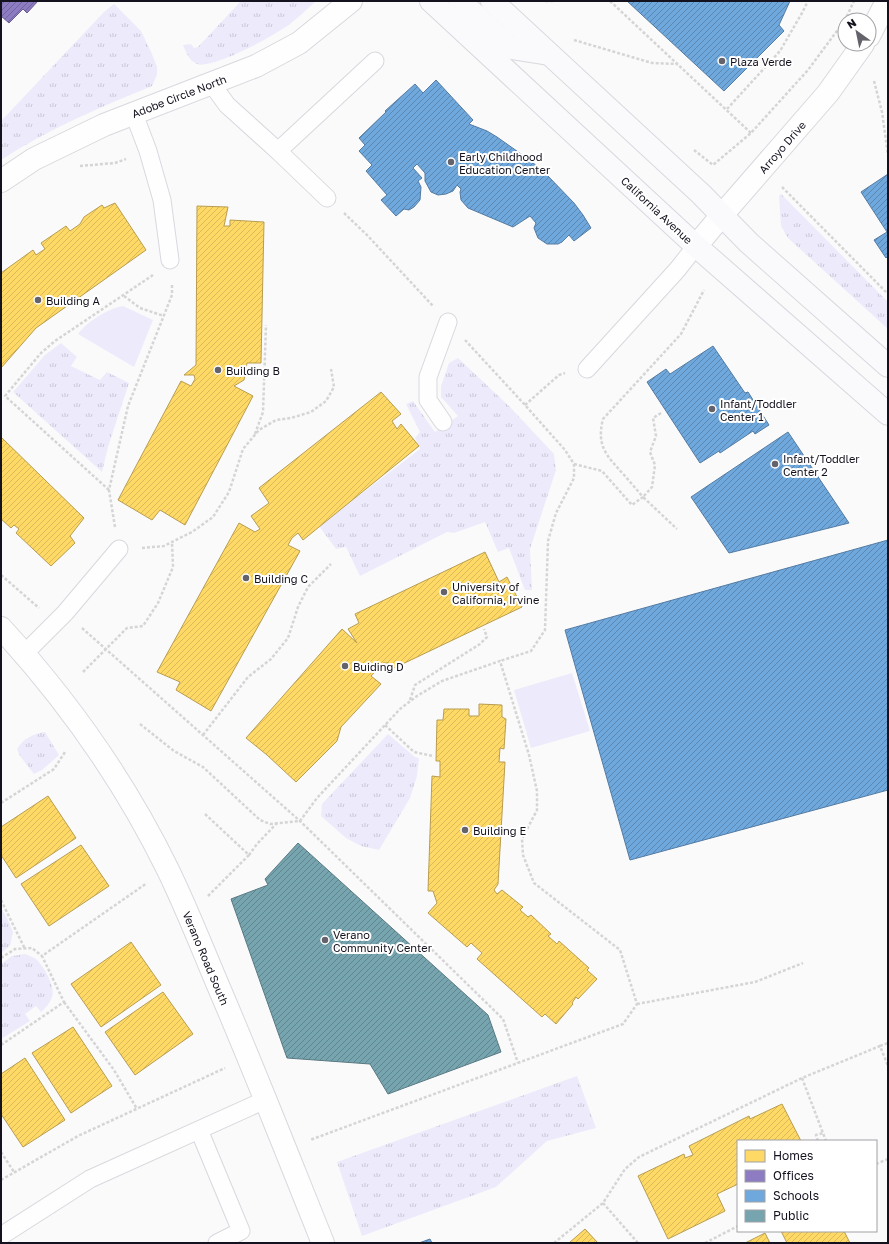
<svg xmlns="http://www.w3.org/2000/svg" width="889" height="1244" font-family="'Golos Text',sans-serif">
  <defs>
    <pattern id="grass-tufts" width="24" height="20" patternUnits="userSpaceOnUse"><rect width="24" height="20" fill="#edebfb"/><path d="M3 7l-1-3M5 7V3M7 7l1-3M15 17l-1-3M17 17v-4M19 17l1-3" fill="none" stroke="#cac8d7"/></pattern>
    <pattern id="homes-hatch" width="6" height="6" patternUnits="userSpaceOnUse"><rect width="6" height="6" fill="#ffd966"/><path d="M-1 1l2-2M0 6l6-6M5 7l2-2" fill="none" stroke="#dab958"/></pattern>
    <pattern id="offices-hatch" width="6" height="6" patternUnits="userSpaceOnUse"><rect width="6" height="6" fill="#8e7cc3"/><path d="M-1 1l2-2M0 6l6-6M5 7l2-2" fill="none" stroke="#73649e"/></pattern>
    <pattern id="schools-hatch" width="6" height="6" patternUnits="userSpaceOnUse"><rect width="6" height="6" fill="#6fa8dc"/><path d="M-1 1l2-2M0 6l6-6M5 7l2-2" fill="none" stroke="#5a87b2"/></pattern>
    <pattern id="public-hatch" width="6" height="6" patternUnits="userSpaceOnUse"><rect width="6" height="6" fill="#76a5af"/><path d="M-1 1l2-2M0 6l6-6M5 7l2-2" fill="none" stroke="#60858e"/></pattern>
  </defs>
  <rect width="100%" height="100%" fill="#fafafa"/>
  <!-- grass -->
  <g fill="url(#grass-tufts)">
    <path d="M241,1H316C307,9 299,17 290,24C275,35 215,69 197,64C189,61 186,52 183,45L191,44L194,48L198,47Z"/>
    <path d="M114,4L141,31L152,54L157,67V75L152,86C101,107 48,129 1,160V121L104,12Z"/>
    <polygon points="781,194 888,302 888,329 788,238 781,226 779,196"/>
    <polygon points="61,343 77,357 71,366 100,380 107,372 129,383 108,447 102,472 13,392 45,355"/>
    <polygon points="458,358 510,407 554,454 556,470 530,549 532,590 525,590 509,548 498,552 485,522 454,533 447,532 360,576 346,547 336,549 319,526 420,449 415,438 420,432 406,404 413,401 435,432 458,416 441,397 441,386 449,363"/>
    <path d="M45,732L59,755L42,770L34,774L20,756L17,749C23,738 34,734 45,732Z"/>
    <polygon points="388,734 415,757 419,758 417,776 410,798 379,850 361,846 346,838 321,816 322,804"/>
    <polygon points="1,908 7,918 13,932 10,946 1,953"/>
    <path d="M25,954C29,956 34,957 37,960C44,967 56,987 52,997C50,1003 46,1008 41,1012L36,1006L25,1014L30,1021L1,1039V964L12,956Z"/>
    <polygon points="577,1076 596,1128 547,1141 496,1187 362,1236 337,1162"/>
  </g>
  <!-- garden -->
  <g fill="#edebfb">
    <path d="M123,306L153,320L134,367L78,334C88,321 107,309 123,306Z"/>
    <polygon points="572,673 590,731 531,748 514,690"/>
  </g>
  <!-- homes -->
  <g fill="url(#homes-hatch)" stroke="#b89d50">
    <polygon points="115,203 146,250 36,328 1,368 1,273 33,250 36,255 45,249 41,243 66,226 70,231 80,224 84,217 102,205 104,208"/>
    <polygon points="197,206 228,207 224,226 230,226 230,220 264,222 261,363 247,363 244,380 234,386 253,396 185,525 160,510 152,520 118,500 181,381 191,386 195,379 194,375 184,375 196,365"/>
    <polygon points="381,392 401,414 392,421 397,429 401,424 419,446 303,540 298,533 292,538 288,545 300,551 211,711 176,690 180,682 157,672 239,523 255,532 260,529 251,516 269,503 259,488"/>
    <polygon points="1,437 84,518 70,536 75,543 51,566 16,533 19,529 14,525 11,528 1,519"/>
    <polygon points="485,552 499,582 507,577 522,607 392,669 389,663 383,663 371,676 381,684 341,727 337,741 296,782 267,755 246,738 342,629 357,643 348,629 359,623 355,614"/>
    <polygon points="479,704 502,705 502,717 506,719 504,749 500,748 499,762 505,762 498,884 494,890 497,894 502,890 523,907 520,910 528,917 531,915 551,934 548,936 557,944 559,941 589,968 587,970 597,979 578,999 576,997 572,1003 573,1004 556,1024 545,1014 542,1017 477,959 482,953 471,943 467,947 428,913 437,903 433,891 428,891 432,776 440,777 440,761 436,761 437,720 443,720 444,709 469,709 469,716 479,716"/>
    <polygon points="48,796 76,838 16,878 1,855 1,827"/>
    <polygon points="81,845 109,886 49,926 21,884"/>
    <polygon points="131,942 161,985 101,1027 71,984"/>
    <polygon points="163,992 193,1034 135,1075 105,1032"/>
    <polygon points="73,1027 112,1086 71,1113 32,1053"/>
    <polygon points="25,1058 65,1120 23,1147 1,1114 1,1074"/>
    <polygon points="782,1104 801,1141 738,1141 738,1184 717,1194 725,1211 668,1239 638,1176 684,1154 685,1158 693,1155 689,1146 749,1116 750,1119"/>
    <polygon points="585,1229 598,1243 569,1243"/>
    <polygon points="781,1231 844,1231 850,1243 787,1243"/>
    <polygon points="765,1233 770,1243 745,1243"/>
  </g>
  <!-- offices -->
  <polygon fill="url(#offices-hatch)" stroke="#695c92" points="1,1 38,1 27,13 23,9 9,23 1,16"/>
  <!-- schools -->
  <g fill="url(#schools-hatch)" stroke="#547ba3">
    <polygon points="627,1 790,1 779,25 784,31 724,91"/>
    <polygon points="436,80 473,120 469,124 487,131 497,137 531,161 547,175 574,203 583,215 591,228 574,241 569,235 562,242 558,244 547,244 538,238 534,228 536,223 530,216 513,227 468,208 461,200 460,192 461,189 457,185 453,191 446,194 438,195 431,192 425,181 425,173 417,164 413,168 422,178 418,181 421,187 420,200 414,207 409,210 404,209 396,216 381,200 387,195 366,171 372,165 359,151 365,145 359,138 386,112 385,111 415,84 423,93"/>
    <polygon points="888,174 888,256 886,258 874,240 887,232 861,192"/>
    <polygon points="713,346 745,393 748,392 769,425 755,434 753,431 720,453 719,451 700,463 647,382 666,369 670,374"/>
    <polygon points="788,432 849,523 729,553 691,497"/>
    <polygon points="888,540 888,790 630,860 565,630"/>
    <polygon points="430,1239 432,1243 419,1243"/>
  </g>
  <!-- public -->
  <polygon fill="url(#public-hatch)" stroke="#597984" points="298,843 488,1015 501,1052 388,1094 370,1064 287,1058 231,899 268,885 265,879"/>
  <g fill="none" stroke-linecap="round" stroke-linejoin="round">
    <!-- service casing -->
    <g stroke="#d9d8df" stroke-width="19">
      <g id="service">
        <polyline points="211,83 227,105 278,151 327,198"/>
        <polyline points="134,114 148,151 162,200 170,260"/>
        <polyline points="278,151 375,61"/>
        <polyline points="587,369 677,270 696,246"/>
        <polyline points="443,422 428,400 428,377 448,322"/>
        <polyline points="24,654 65,613 119,549"/>
        <polyline points="199,1130 241,1231 217,1243"/>
        <polyline points="1,1236 90,1179 265,1100"/>
      </g>
    </g>
    <!-- minor casing -->
    <g stroke="#d9d8df" stroke-width="24">
      <path id="minor" d="M1,628C67,700 125,782 168,870C186,907 201,945 217,983C254,1069 288,1156 323,1243"/>
    </g>
    <!-- tertiary casing -->
    <g stroke="#d9d8df" stroke-width="24">
      <g id="tertiary">
        <polyline points="869,36 887,1"/>
        <polyline points="1,181 34,159 104,125 256,66 299,43 351,1"/>
        <polyline points="696,246 722,215 828,93 863,44"/>
      </g>
    </g>
    <!-- secondary casing -->
    <g stroke="#d9d8df" stroke-width="24">
      <g id="secondary">
        <polyline points="431,1 696,246 888,414"/>
        <polyline points="460,1 511,48 549,54"/>
        <polyline points="492,1 701,194 749,243 888,366"/>
      </g>
    </g>
    <!-- path -->
    <g stroke="#d5d5d5" stroke-width="2.5" stroke-dasharray="3 2" stroke-linecap="butt">
      <polyline points="545,1 553,1"/>
      <polyline points="610,1 751,133"/>
      <polyline points="574,40 652,63 678,64"/>
      <polyline points="874,81 882,112 888,155"/>
      <polyline points="727,109 780,51 802,13 808,1"/>
      <polyline points="694,150 713,165 751,133 808,70 845,20 854,1"/>
      <polyline points="80,166 115,163 126,159"/>
      <polyline points="782,187 888,294"/>
      <polyline points="344,213 367,235 433,306"/>
      <polyline points="124,296 140,308 164,316"/>
      <polyline points="465,340 525,405 565,450 574,464 574,478 556,513 548,541 545,630 531,651 500,661"/>
      <polyline points="525,405 559,375 565,373"/>
      <polyline points="661,413 653,418 656,436 650,452 655,465 652,487 643,497 677,529"/>
      <polyline points="255,434 263,412 266,325"/>
      <path d="M574,464L602,471L632,505L643,497C637,490 631,483 625,476C607,456 596,447 603,419L681,334L704,290"/>
      <polyline points="109,490 5,396 41,353 55,341 153,275"/>
      <polyline points="115,527 109,490 128,406 172,295 172,283"/>
      <polyline points="142,548 164,546 192,532 213,517 229,492 243,449 259,430 276,420 291,418 311,412 326,401 334,387 331,369"/>
      <polyline points="1,575 39,608"/>
      <polyline points="82,628 300,821 503,1019 518,1063"/>
      <polyline points="83,672 127,628 143,626 158,603 173,567 172,542"/>
      <polyline points="410,700 415,685 480,644 487,637 484,629"/>
      <polyline points="140,724 174,751 203,767 260,820 270,824 300,821 317,798 400,709 417,696 442,681 500,661 529,755 537,791 537,810 522,839 523,855 534,883 620,950 637,1004 623,1024 310,1140"/>
      <polyline points="385,725 414,752 433,756"/>
      <polyline points="203,735 248,677 271,659 288,638 298,607 308,587 331,564"/>
      <polyline points="1,803 54,769 65,752"/>
      <polyline points="205,814 249,855 257,844 277,823"/>
      <polyline points="208,896 249,855"/>
      <polyline points="1,900 25,949"/>
      <polyline points="1,958 15,949 32,948 42,956"/>
      <polyline points="64,1002 114,1070 137,1109"/>
      <polyline points="637,1004 755,982 803,963"/>
      <polyline points="1,1045 64,1002 42,956 147,883"/>
      <polyline points="880,1046 888,1043"/>
      <polyline points="802,1078 826,1141"/>
      <polyline points="818,1141 816,1135 823,1133"/>
      <polyline points="1,1152 14,1172"/>
      <polyline points="876,1164 888,1159"/>
      <polyline points="1,1180 78,1136 225,1068"/>
      <polyline points="603,1203 638,1243"/>
      <polyline points="554,1243 603,1203 625,1169 639,1157 802,1078 880,1046 888,1066"/>
      <polyline points="705,1243 738,1226"/>
    </g>
    <!-- service -->
    <use href="#service" stroke="#fefefe" stroke-width="17"/>
    <!-- minor -->
    <use href="#minor" stroke="#fefefe" stroke-width="22"/>
    <!-- tertiary -->
    <use href="#tertiary" stroke="#fefefe" stroke-width="22"/>
    <!-- secondary -->
    <use href="#secondary" stroke="#faf9fc" stroke-width="22"/>
  </g>
  <!-- markers -->
  <g fill="#64636b" stroke="#fff" stroke-width="1.5">
    <circle cx="722" cy="61" r="4"/>
    <circle cx="451" cy="162" r="4"/>
    <circle cx="38" cy="300" r="4"/>
    <circle cx="218" cy="370" r="4"/>
    <circle cx="712" cy="409" r="4"/>
    <circle cx="775" cy="464" r="4"/>
    <circle cx="246" cy="578" r="4"/>
    <circle cx="444" cy="592" r="4"/>
    <circle cx="345" cy="666" r="4"/>
    <circle cx="465" cy="830" r="4"/>
    <circle cx="325" cy="940" r="4"/>
  </g>
  <g text-anchor="middle" dominant-baseline="central" stroke-width="4" stroke-linejoin="round" paint-order="stroke">
    <!-- poi labels -->
    <g font-size="11" fill="#14121e" stroke="#fff" text-anchor="start">
      <text x="730" y="61">Plaza Verde</text>
      <text x="459" y="156">Early Childhood<tspan x="459" dy="13">Education Center</tspan></text>
      <text x="46" y="300">Building A</text>
      <text x="226" y="370">Building B</text>
      <text x="720" y="403">Infant/Toddler<tspan x="720" dy="13">Center 1</tspan></text>
      <text x="783" y="458">Infant/Toddler<tspan x="783" dy="13">Center 2</tspan></text>
      <text x="254" y="578">Building C</text>
      <text x="452" y="586">University of<tspan x="452" dy="13">California, Irvine</tspan></text>
      <text x="353" y="666">Buiding D</text>
      <text x="473" y="830">Building E</text>
      <text x="333" y="934">Verano<tspan x="333" dy="13">Community Center</tspan></text>
    </g>
    <!-- street labels -->
    <g font-size="11" fill="#14121e" stroke="#fff">
      <text transform="translate(179 96) rotate(-21)">Adobe Circle North</text>
      <text transform="translate(782 147) rotate(-49)">Arroyo Drive</text>
      <text transform="translate(657 210) rotate(43)">California Avenue</text>
      <text transform="translate(206 958) rotate(67)">Verano Road South</text>
    </g>
  </g>
  <!-- border -->
  <rect width="889" height="1244" fill="none" stroke="#14121e" stroke-width="4"/>
  <!-- legend -->
  <rect x="737" y="1140" width="140" height="92" fill="#ffffff" stroke="#a1a0a5"/>
  <rect x="745" y="1150" width="20" height="12" fill="#ffd966" stroke="#a1a0a5"/>
  <text x="773" y="1160" font-size="12" fill="#14121e">Homes</text>
  <rect x="745" y="1170" width="20" height="12" fill="#8e7cc3" stroke="#a1a0a5"/>
  <text x="773" y="1180" font-size="12" fill="#14121e">Offices</text>
  <rect x="745" y="1190" width="20" height="12" fill="#6fa8dc" stroke="#a1a0a5"/>
  <text x="773" y="1200" font-size="12" fill="#14121e">Schools</text>
  <rect x="745" y="1210" width="20" height="12" fill="#76a5af" stroke="#a1a0a5"/>
  <text x="773" y="1220" font-size="12" fill="#14121e">Public</text>
  <!-- north arrow -->
  <g transform="translate(857 32) rotate(327)"><circle r="19" fill="#ffffff" stroke="#a1a0a5"/>
  <path d="M0-3L7 15L0 10L-7 15Z" fill="#64636b"/>
  <text y="-6" font-size="11" font-weight="bold" text-anchor="middle" fill="#14121e">N</text>
  </g>
</svg>
